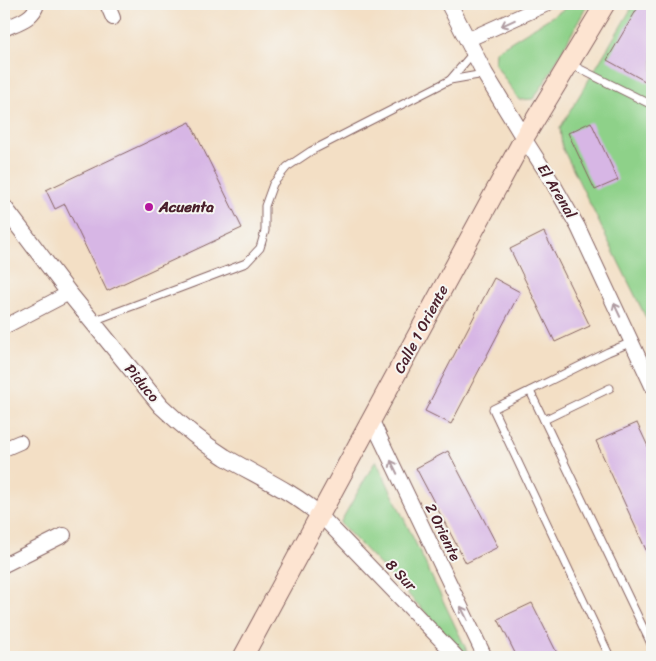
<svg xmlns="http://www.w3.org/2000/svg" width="656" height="661" font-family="Sriracha,sans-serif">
  <rect width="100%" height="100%" fill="#f6f6f2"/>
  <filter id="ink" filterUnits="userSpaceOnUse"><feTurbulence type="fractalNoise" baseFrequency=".02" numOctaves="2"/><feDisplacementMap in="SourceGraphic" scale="10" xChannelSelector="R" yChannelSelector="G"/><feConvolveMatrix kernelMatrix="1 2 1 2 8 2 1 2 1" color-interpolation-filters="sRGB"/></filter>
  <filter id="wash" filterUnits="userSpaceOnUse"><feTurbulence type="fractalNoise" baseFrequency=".0096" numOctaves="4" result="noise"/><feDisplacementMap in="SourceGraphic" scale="20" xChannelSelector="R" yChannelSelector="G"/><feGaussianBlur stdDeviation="1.12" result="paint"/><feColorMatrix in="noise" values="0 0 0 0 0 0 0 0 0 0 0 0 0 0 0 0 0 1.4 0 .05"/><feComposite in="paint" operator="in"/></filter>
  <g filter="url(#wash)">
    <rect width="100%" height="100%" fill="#f3dfc5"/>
    <!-- green -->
    <g fill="#8ed189" stroke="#6c785a">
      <polygon points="572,4 588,4 546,80 533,99 519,100 495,64 496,51"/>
      <polygon points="634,4 652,4 652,330 562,147 560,128"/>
      <polygon points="376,460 470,657 468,657 340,523"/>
    </g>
    <g id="blocks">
      <!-- building -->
      <g fill="#d7b6e5">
        <polygon points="640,4 652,4 652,85 607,60"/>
        <polygon points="190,122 242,228 107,291 65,204 55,209 46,190"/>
        <polygon points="591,122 618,180 595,190 568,133"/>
        <polygon points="544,232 590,326 555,342 510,249"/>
        <polygon points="494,278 520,292 451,424 425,411"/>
        <polygon points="637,423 652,455 652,563 596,441"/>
        <polygon points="448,451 498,547 466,563 416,468"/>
        <polygon points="532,603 559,657 517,657 498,619"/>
      </g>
    </g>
  </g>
  <g filter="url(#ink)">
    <use href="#blocks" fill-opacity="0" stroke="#856261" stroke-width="1"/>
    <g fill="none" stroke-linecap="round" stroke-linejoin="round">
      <!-- service casing -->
      <g stroke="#856261" stroke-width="9">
        <g id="service">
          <polyline points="570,64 652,105"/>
          <polyline points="450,80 473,53"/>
          <polyline points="93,321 246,263 260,248 265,231 265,206 273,184 287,167 311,151 450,80 484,74"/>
          <polyline points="530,391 652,646"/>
          <polyline points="544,420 610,388"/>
          <polyline points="610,657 493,409 608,352 632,342"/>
        </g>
      </g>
      <!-- minor casing -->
      <g stroke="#856261" stroke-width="16">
        <g id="minor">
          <polyline points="107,4 113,18"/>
          <path d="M4,29C16,23 34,19 37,4"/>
          <polyline points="467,40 547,4"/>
          <polyline points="524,138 554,185 578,227 652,386"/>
          <polyline points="4,327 69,293"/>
          <polyline points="372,421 485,657"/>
          <polyline points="4,449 20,442"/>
          <polyline points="321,516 457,657"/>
          <polyline points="4,565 64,535"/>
        </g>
      </g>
      <!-- tertiary casing -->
      <g stroke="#856261" stroke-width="18">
        <g id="tertiary">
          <polyline points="449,4 485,74 524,138"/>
          <path d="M4,207L69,293L161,406C181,425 201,442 225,457C257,476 292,491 321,516"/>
        </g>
      </g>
      <!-- secondary casing -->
      <g stroke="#856261" stroke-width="21">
        <polyline id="secondary" points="243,657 524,138 605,4"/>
      </g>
      <!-- service -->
      <use href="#service" stroke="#fff" stroke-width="7"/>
      <!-- minor -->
      <use href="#minor" stroke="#fff" stroke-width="14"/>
      <!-- tertiary -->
      <use href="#tertiary" stroke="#fff" stroke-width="16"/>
      <!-- secondary -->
      <use href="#secondary" stroke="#fde4d1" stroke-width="19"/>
    </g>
    <!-- one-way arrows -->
    <defs><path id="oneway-shaft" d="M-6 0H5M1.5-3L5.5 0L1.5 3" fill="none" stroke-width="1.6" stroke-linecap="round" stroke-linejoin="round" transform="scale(1.25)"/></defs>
    <g stroke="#ae9aa0">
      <use href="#oneway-shaft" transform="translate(508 23) rotate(155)"/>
      <use href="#oneway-shaft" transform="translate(617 310) rotate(-115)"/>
      <use href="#oneway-shaft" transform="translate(394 467) rotate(-116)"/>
      <use href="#oneway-shaft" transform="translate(464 613) rotate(-116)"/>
    </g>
  </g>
  <!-- markers -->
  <circle fill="#b5179e" stroke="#f6f6f2" stroke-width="2" cx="149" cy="207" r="5"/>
  <g text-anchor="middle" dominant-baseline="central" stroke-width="4" stroke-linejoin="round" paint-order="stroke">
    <!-- street labels -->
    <g font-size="15" fill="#4a1f2b" stroke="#f6f6f2">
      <text transform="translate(557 191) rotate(59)">El Arenal</text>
      <text transform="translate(421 329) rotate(-62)">Calle 1 Oriente</text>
      <text transform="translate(142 383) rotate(50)">Piduco</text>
      <text transform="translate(443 532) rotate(64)">2 Oriente</text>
      <text transform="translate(401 575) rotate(46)">8 Sur</text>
    </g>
    <!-- poi labels -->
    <g font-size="15" font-weight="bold" fill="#4a1f2b" stroke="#f6f6f2" text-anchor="start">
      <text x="159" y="207">Acuenta</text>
    </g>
  </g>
  <!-- margin -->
  <rect width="656" height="661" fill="none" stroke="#f6f6f2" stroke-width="20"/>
</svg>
